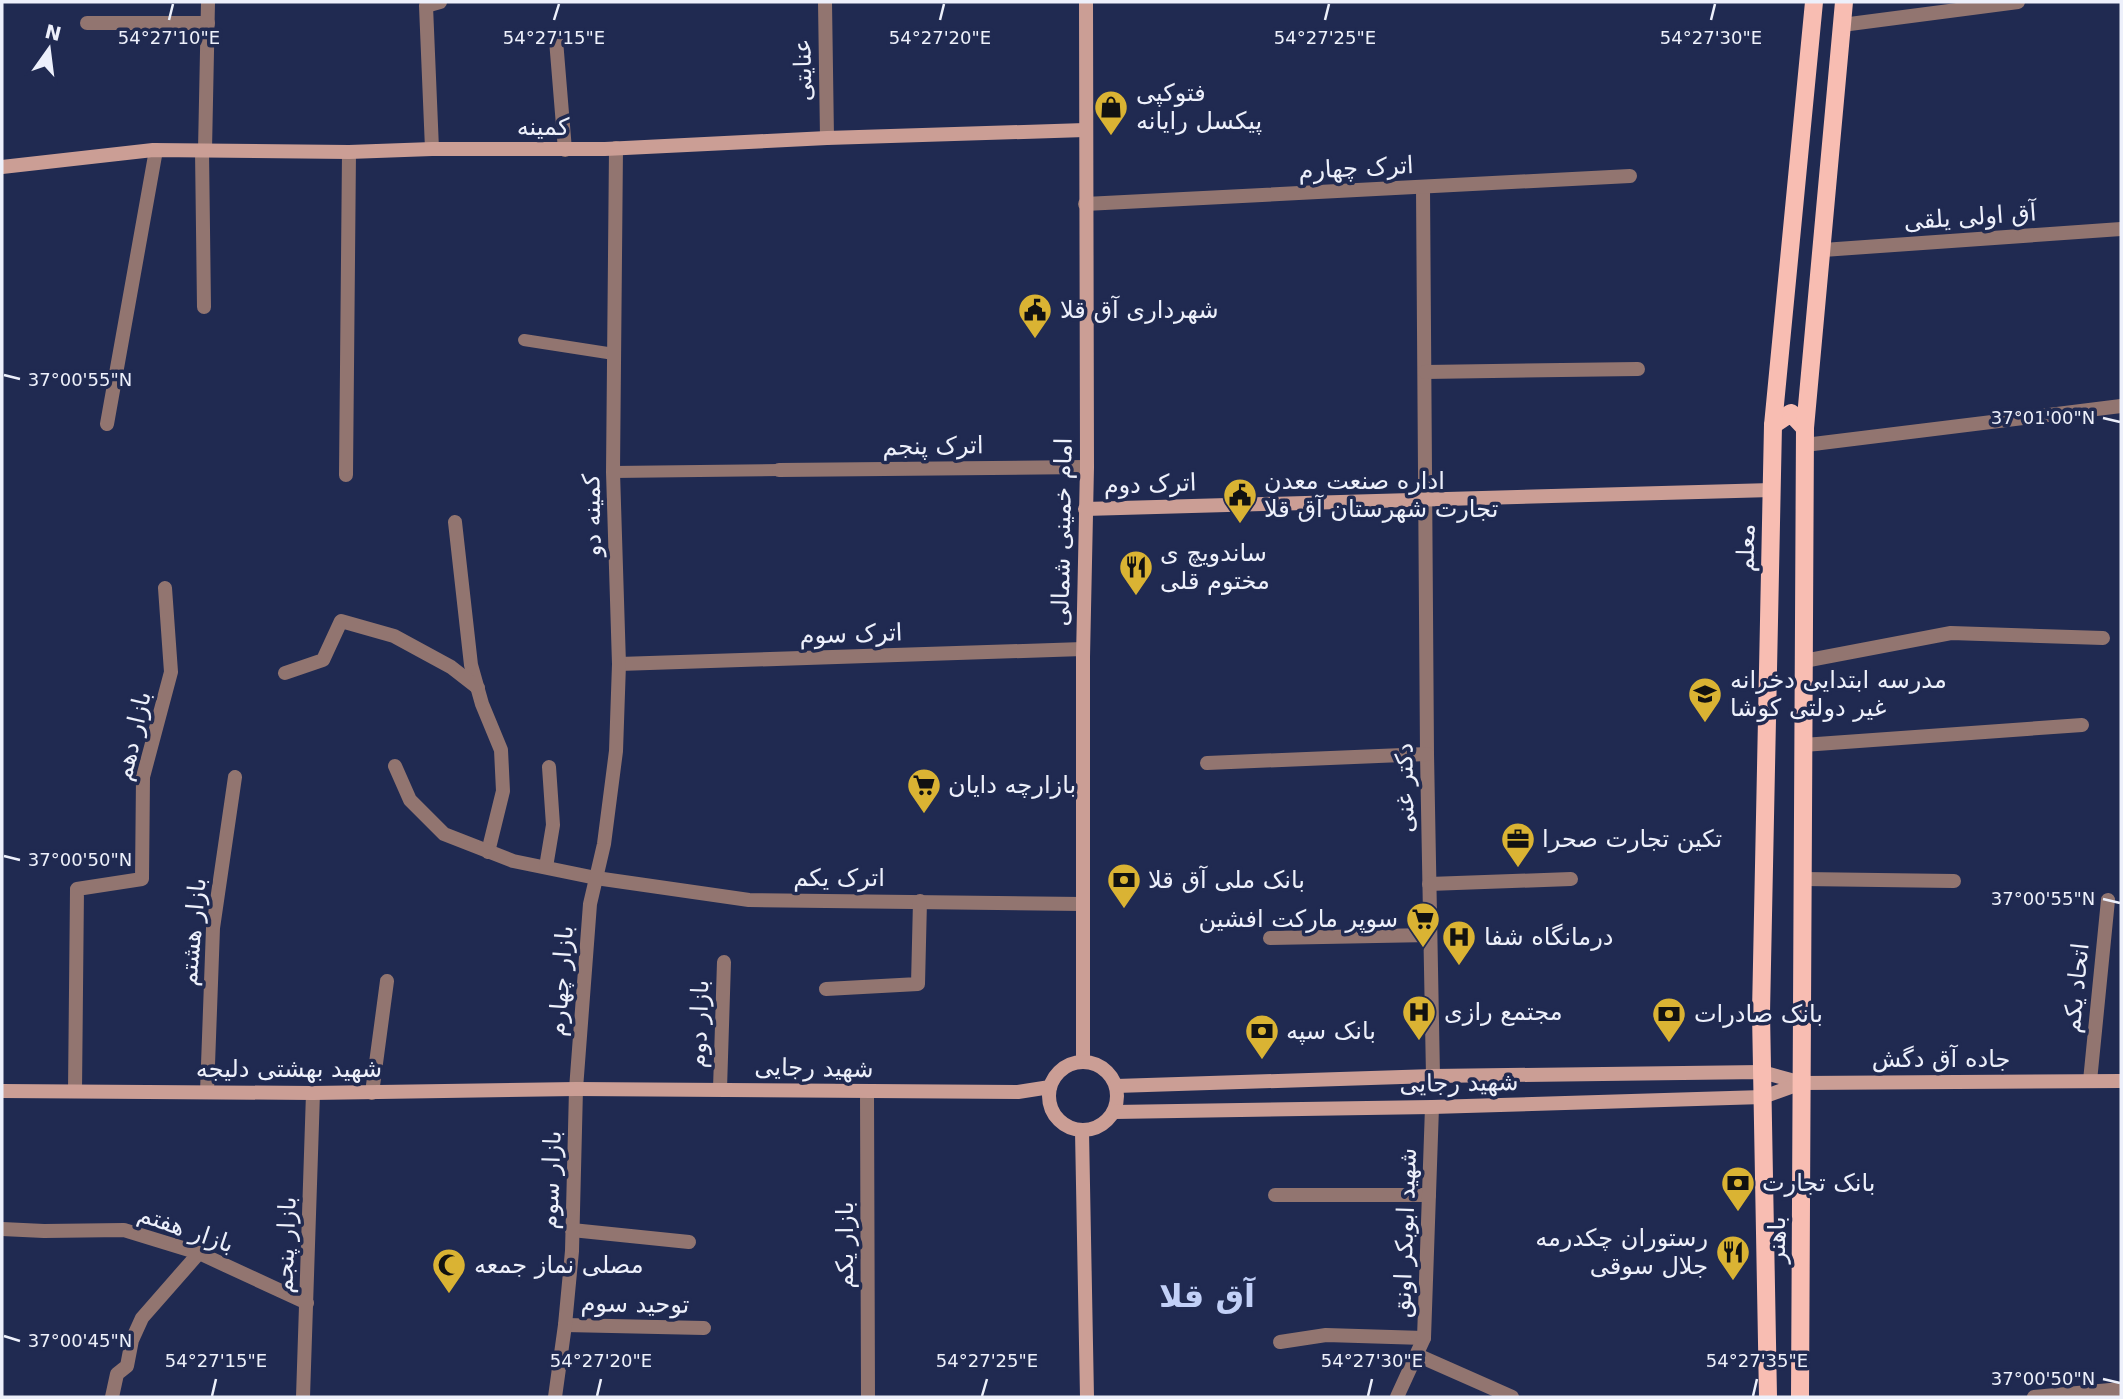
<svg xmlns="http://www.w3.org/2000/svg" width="2123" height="1399" font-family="'DejaVu Sans','Noto Naskh Arabic',sans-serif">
  <rect width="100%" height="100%" fill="#202a51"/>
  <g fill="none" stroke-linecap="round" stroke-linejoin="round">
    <!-- lane -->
    <g stroke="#927570" stroke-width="12">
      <polyline points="524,340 614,354"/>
      <polyline points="613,472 779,470"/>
    </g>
    <!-- street -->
    <g stroke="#927570" stroke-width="14">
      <polyline points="825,2 827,138"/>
      <polyline points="87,23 208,23"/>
      <polyline points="1842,25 2018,2"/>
      <polyline points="556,40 565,150"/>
      <polyline points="432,149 426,6 440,2"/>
      <polyline points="205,150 208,2"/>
      <polyline points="202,151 204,307"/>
      <polyline points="1423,188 1427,754 1433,1076"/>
      <polyline points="1085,204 1630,176"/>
      <polyline points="1823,250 2121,229"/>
      <polyline points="1425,372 1638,369"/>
      <polyline points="107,424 156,150"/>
      <polyline points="1805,445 2121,406"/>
      <polyline points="779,470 1087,467"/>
      <polyline points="346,475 349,152"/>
      <polyline points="455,522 471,665 482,704 501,750 503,791 488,852"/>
      <polyline points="1804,661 1951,633 2103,638"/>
      <polyline points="619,664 1083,649"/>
      <polyline points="285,673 323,660 341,621 394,636 451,667 478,688"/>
      <polyline points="1803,745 2082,725"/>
      <polyline points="1207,763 1427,754"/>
      <polyline points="395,766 410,800 444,834 513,861 596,878 749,900 1082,904"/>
      <polyline points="546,867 553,825 549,767"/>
      <polyline points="1803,879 1954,881"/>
      <polyline points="1429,884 1571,879"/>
      <polyline points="1270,938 1430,935"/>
      <polyline points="826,989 918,984 920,901"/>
      <polyline points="2090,1081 2108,900"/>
      <polyline points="720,1089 724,962"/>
      <polyline points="75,1091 77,889 142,879 143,777 171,672 165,588"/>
      <polyline points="207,1092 213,928 235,777"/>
      <polyline points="867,1092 868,1397"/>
      <polyline points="372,1093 387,981"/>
      <polyline points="1275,1195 1429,1195"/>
      <polyline points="2,1229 44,1231 124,1230 199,1253 307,1303"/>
      <polyline points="572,1230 689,1242"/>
      <polyline points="565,1325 704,1328"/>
      <polyline points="1280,1342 1326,1335 1424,1338"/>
      <polyline points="1417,1355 1512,1397"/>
      <polyline points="112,1397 117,1374 127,1366 132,1340 142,1318 199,1253"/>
      <polyline points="303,1397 313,1093"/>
      <polyline points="555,1397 565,1325 572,1251 576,1089 590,904 604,844 616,751 619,664 613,472 616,148"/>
      <polyline points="1397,1397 1424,1338 1432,1107"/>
      <polyline points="2034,1397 2121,1389"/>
    </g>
    <!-- secondary -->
    <g stroke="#cb9e95" stroke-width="14">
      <polyline points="2,167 153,150 349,152 432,149 605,149 827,138 1085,130"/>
      <polyline points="1085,509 1772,490"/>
      <polyline points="1083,1062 1083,657 1087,467 1086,2"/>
      <circle cx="1083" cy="1096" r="34"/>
      <polyline points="1116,1086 1433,1076 1762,1072 1802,1083 2121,1081"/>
      <polyline points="2,1091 313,1093 576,1089 1018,1092 1050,1087"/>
      <polyline points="1114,1112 1432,1107 1763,1097 1802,1083"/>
      <polyline points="1082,1131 1087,1397"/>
    </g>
    <!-- primary -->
    <g stroke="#f8bdb2" stroke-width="18">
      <polyline points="1773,425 1791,413 1805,428"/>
      <polyline points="1768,1397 1761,1013 1773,425 1814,2"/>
      <polyline points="1800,1397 1805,428 1844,2"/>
    </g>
  </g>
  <!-- ticks -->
  <path fill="none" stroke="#edf0fb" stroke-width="2.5" d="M169,20L173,4M554,20L559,4M940,20L944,4M1325,20L1329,4M1711,20L1715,4M4,375L20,379M2103,418L2120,422M4,856L20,860M2103,899L2120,903M4,1336L20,1341M2103,1379L2120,1383M212,1396L216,1379M597,1396L601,1379M982,1396L987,1379M1368,1396L1372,1379M1753,1396L1757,1379"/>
  <!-- icons -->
  <defs>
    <g id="shop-pin" transform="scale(1.75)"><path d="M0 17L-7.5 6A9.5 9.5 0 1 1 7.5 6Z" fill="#dab333" stroke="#202a51"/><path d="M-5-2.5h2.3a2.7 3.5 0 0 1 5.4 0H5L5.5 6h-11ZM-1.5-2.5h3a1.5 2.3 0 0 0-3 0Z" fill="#111"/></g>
    <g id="civic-pin" transform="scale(1.75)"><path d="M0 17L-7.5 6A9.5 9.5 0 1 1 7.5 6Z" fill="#dab333" stroke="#202a51"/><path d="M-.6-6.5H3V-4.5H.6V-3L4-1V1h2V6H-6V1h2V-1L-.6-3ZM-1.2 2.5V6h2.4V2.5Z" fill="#111"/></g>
    <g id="restaurant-pin" transform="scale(1.75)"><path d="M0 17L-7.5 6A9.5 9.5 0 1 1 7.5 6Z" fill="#dab333" stroke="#202a51"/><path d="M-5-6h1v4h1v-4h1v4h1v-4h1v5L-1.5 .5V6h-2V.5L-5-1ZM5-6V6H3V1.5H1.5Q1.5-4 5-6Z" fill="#111"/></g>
    <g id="school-pin" transform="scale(1.75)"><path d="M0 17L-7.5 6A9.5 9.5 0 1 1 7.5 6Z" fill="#dab333" stroke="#202a51"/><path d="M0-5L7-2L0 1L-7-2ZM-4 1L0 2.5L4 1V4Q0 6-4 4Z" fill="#111"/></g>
    <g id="supermarket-pin" transform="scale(1.75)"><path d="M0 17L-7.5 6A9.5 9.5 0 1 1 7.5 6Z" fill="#dab333" stroke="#202a51"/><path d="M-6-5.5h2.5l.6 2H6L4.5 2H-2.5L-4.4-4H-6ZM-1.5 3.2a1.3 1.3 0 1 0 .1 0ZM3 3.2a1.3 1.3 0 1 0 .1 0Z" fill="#111"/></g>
    <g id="office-pin" transform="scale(1.75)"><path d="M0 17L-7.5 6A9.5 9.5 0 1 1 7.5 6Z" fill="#dab333" stroke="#202a51"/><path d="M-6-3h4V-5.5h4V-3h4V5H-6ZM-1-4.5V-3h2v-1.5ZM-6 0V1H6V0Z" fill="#111"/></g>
    <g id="bank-pin" transform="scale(1.75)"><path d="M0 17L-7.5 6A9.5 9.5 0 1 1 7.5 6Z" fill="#dab333" stroke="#202a51"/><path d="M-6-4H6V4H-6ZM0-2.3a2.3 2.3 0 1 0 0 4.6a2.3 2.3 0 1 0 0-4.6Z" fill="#111"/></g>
    <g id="hospital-pin" transform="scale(1.75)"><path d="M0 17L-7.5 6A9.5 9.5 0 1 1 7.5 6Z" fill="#dab333" stroke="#202a51"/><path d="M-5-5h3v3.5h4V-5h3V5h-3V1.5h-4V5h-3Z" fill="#111"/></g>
    <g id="mosque-pin" transform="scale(1.75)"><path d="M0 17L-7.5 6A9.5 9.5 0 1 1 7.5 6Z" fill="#dab333" stroke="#202a51"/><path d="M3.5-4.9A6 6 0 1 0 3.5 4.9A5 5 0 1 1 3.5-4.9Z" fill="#111"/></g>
  </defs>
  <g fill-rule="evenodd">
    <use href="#shop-pin" x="1111" y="107"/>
    <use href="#civic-pin" x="1035" y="310"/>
    <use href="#civic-pin" x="1240" y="495"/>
    <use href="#restaurant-pin" x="1136" y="567"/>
    <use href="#school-pin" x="1705" y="694"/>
    <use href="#supermarket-pin" x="924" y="785"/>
    <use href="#office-pin" x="1518" y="839"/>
    <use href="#bank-pin" x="1124" y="880"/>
    <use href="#supermarket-pin" x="1423" y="919"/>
    <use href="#hospital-pin" x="1459" y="937"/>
    <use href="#hospital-pin" x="1419" y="1012"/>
    <use href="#bank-pin" x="1669" y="1014"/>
    <use href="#bank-pin" x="1262" y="1031"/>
    <use href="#bank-pin" x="1738" y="1183"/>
    <use href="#restaurant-pin" x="1733" y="1252"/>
    <use href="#mosque-pin" x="449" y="1265"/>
  </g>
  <g text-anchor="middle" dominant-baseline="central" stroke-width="7" stroke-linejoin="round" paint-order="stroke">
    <!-- street labels -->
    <g font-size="24" fill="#edf0fb" stroke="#202a51">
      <text transform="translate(803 70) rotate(-91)">عنایتی</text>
      <text x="543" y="127">کمینه</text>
      <text transform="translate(1356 168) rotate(-3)">اترک چهارم</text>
      <text transform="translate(1970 217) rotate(-4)">آق اولی یلقی</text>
      <text transform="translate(933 446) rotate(-1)">اترک پنجم</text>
      <text transform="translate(1150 484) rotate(-2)">اترک دوم</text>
      <text transform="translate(592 515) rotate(-91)">کمینه دو</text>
      <text transform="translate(1062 532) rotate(-89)">امام خمینی شمالی</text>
      <text transform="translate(1746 548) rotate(-89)">معلم</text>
      <text transform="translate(851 634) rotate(-2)">اترک سوم</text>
      <text transform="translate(133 736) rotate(-77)">بازار دهم</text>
      <text transform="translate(1405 788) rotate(-91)">دکتر غنی</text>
      <text x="839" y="878">اترک یکم</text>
      <text transform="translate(193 932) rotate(-85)">بازار هشتم</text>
      <text transform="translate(561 981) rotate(-86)">بازار چهارم</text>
      <text transform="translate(2076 988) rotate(-84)">اتحاد یکم</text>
      <text transform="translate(699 1024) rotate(-88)">بازار دوم</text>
      <text x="1941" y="1059">جاده آق دگش</text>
      <text transform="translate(814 1068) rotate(1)">شهید رجایی</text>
      <text x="289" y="1069">شهید بهشتی دلیجه</text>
      <text transform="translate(1459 1083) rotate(-1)">شهید رجایی</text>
      <text transform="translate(551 1180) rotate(-88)">بازار سوم</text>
      <text transform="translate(186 1229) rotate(19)">بازار هفتم</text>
      <text transform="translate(1405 1233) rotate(-88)">شهید ابوبکر اونق</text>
      <text transform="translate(1777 1240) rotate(-90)">باهنر</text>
      <text transform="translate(286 1245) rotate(-88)">بازار پنجم</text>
      <text transform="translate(845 1245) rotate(-90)">بازار یکم</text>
      <text transform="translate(635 1304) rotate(1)">توحید سوم</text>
    </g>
    <!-- poi labels -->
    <g font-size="24" fill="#edf0fb" stroke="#202a51" text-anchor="start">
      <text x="1136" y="93">فتوکپی<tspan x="1136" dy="28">پیکسل رایانه</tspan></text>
      <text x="1060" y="310">شهرداری آق قلا</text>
      <text x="1264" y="481">اداره صنعت معدن<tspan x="1264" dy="28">تجارت شهرستان آق قلا</tspan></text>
      <text x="1160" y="553">ساندویچ ی<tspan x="1160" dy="28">مختوم قلی</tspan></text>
      <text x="1730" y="680">مدرسه ابتدایی دخرانه<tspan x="1730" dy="28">غیر دولتی کوشا</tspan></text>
      <text x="948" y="785">بازارچه دایان</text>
      <text x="1542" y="839">تکین تجارت صحرا</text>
      <text x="1148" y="880">بانک ملی آق قلا</text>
      <text x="1398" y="919" text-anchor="end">سوپر مارکت افشین</text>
      <text x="1484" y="937">درمانگاه شفا</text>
      <text x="1444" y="1012">مجتمع رازی</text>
      <text x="1694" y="1014">بانک صادرات</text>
      <text x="1286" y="1031">بانک سپه</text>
      <text x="1762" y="1183">بانک تجارت</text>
      <text x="1708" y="1238" text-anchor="end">رستوران چکدرمه<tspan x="1708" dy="28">جلال سوقی</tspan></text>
      <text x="474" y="1265">مصلی نماز جمعه</text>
    </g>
    <!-- district labels -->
    <g font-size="32" font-weight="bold" fill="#c2d0f7" stroke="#202a51">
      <text x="1207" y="1296">آق قلا</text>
    </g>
  </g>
  <g font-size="18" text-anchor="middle" fill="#edf0fb" stroke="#202a51" stroke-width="7" stroke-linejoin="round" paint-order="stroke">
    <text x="169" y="44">54°27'10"E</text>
    <text x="554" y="44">54°27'15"E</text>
    <text x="940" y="44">54°27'20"E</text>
    <text x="1325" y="44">54°27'25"E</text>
    <text x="1711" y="44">54°27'30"E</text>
    <text x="80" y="386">37°00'55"N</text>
    <text x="2043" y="424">37°01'00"N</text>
    <text x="80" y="866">37°00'50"N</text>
    <text x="2043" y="905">37°00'55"N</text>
    <text x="80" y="1347">37°00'45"N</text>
    <text x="216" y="1367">54°27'15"E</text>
    <text x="601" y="1367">54°27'20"E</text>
    <text x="987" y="1367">54°27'25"E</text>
    <text x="1372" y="1367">54°27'30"E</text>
    <text x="1757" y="1367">54°27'35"E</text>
    <text x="2043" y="1385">37°00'50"N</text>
  </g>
  <!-- border -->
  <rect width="2123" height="1399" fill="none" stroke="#edf0fb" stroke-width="7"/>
  <!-- north arrow -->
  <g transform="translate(49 49) rotate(14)" stroke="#202a51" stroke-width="5" paint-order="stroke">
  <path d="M0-5L12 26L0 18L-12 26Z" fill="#edf0fb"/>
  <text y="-10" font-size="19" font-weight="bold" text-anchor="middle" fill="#edf0fb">N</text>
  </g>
</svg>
